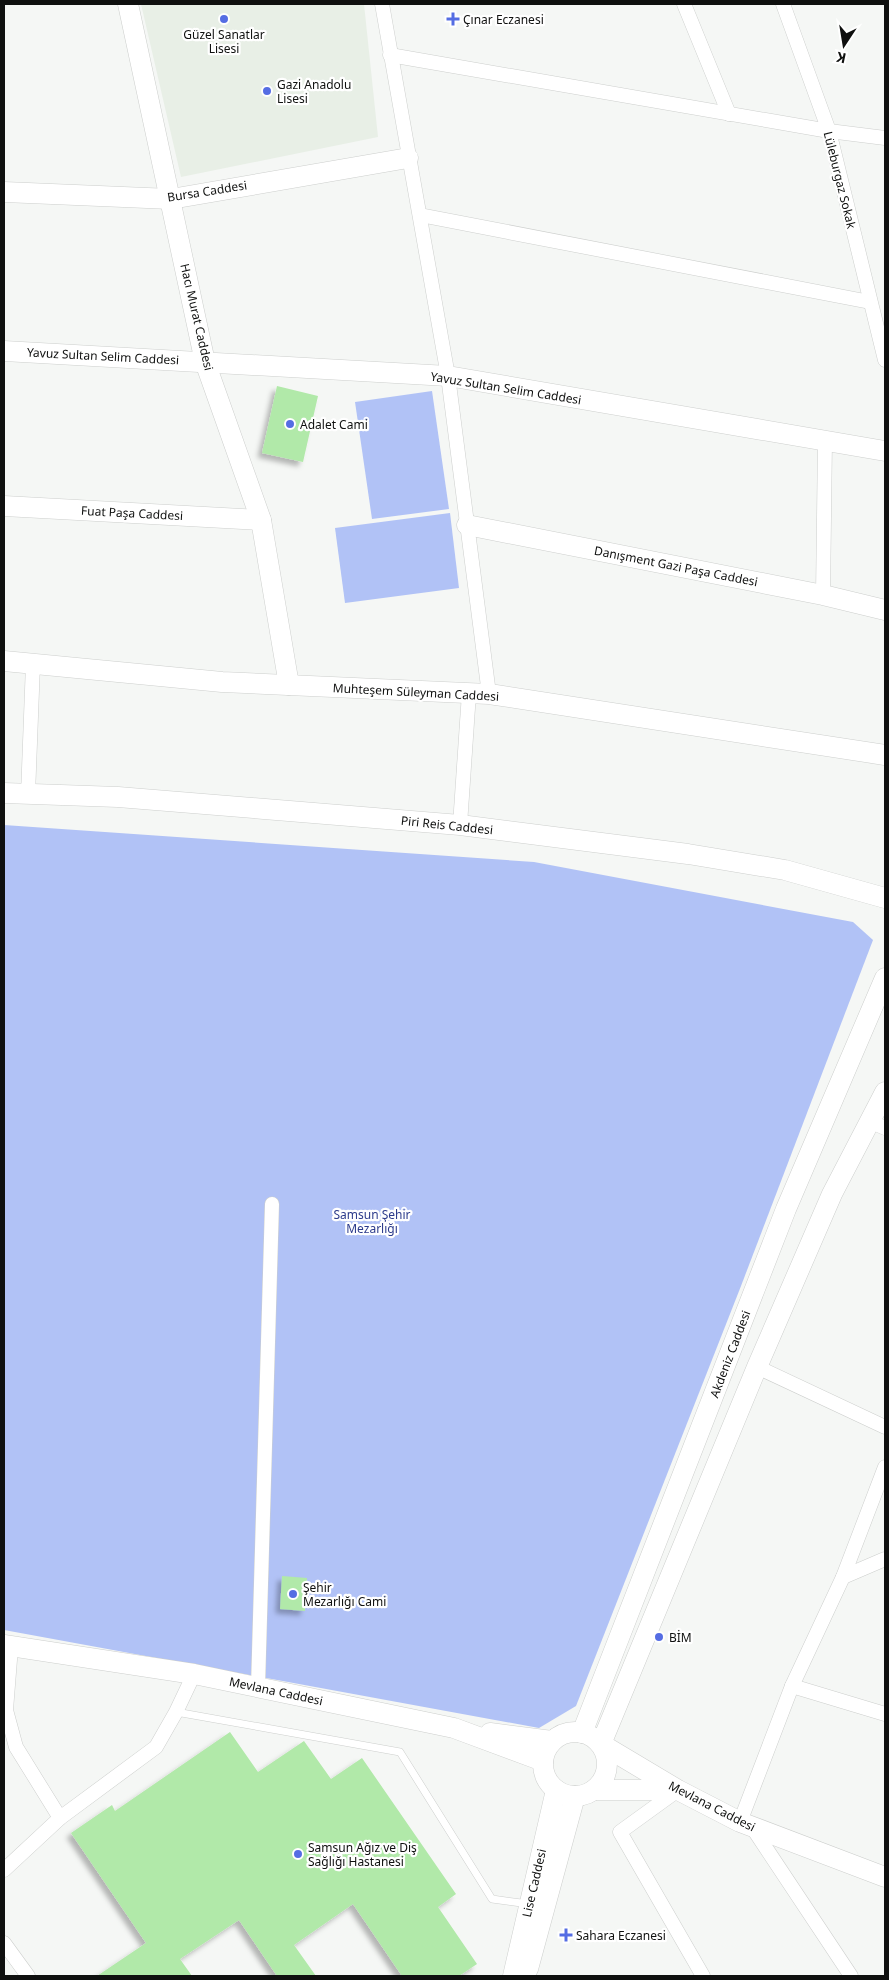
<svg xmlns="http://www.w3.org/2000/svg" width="889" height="1980" font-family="'Noto Sans',sans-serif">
  <defs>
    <filter id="shadow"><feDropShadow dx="-4.5" dy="4.5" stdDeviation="2.5" flood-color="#0004"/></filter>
  </defs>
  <rect width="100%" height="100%" fill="#f5f7f5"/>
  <!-- built -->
  <polygon fill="#e8efe6" points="141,4 364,4 378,137 181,177"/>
  <!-- green -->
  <g fill="#b1c2f6">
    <polygon points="432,391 449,509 372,519 355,402"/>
    <polygon points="450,513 459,588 345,603 335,528"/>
    <polygon points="4,825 534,862 853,922 873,940 741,1286 576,1706 539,1728 4,1630"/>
  </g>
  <!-- building -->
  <g fill="#b1e9a9" filter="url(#shadow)">
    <polygon points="277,386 318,396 303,462 262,453"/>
    <polygon points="282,1576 307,1578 305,1611 280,1609"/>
    <polygon points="230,1732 258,1772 304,1741 331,1779 362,1758 456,1894 438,1907 477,1964 459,1976 402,1976 353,1904 294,1945 316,1976 277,1976 239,1920 180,1959 192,1976 97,1976 146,1943 71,1833 112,1805 115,1811"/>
  </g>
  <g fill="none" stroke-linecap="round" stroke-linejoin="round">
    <!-- lane casing -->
    <g stroke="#cdcfcd" stroke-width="8">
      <polyline id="lane" points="176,1712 400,1752 492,1899 529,1904"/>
    </g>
    <!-- street casing -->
    <g stroke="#cdcfcd" stroke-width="15">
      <g id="street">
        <polyline points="382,4 448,376 489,694"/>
        <polyline points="684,4 729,114"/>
        <polyline points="783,4 829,131 885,360"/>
        <polyline points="390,55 829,131 885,138"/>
        <polyline points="420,215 870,302"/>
        <polyline points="823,595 825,440"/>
        <polyline points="28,795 33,664"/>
        <polyline points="460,825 469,693"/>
        <polyline points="869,1121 885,1128"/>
        <polyline points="757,1367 885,1427"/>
        <polyline points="843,1577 885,1559"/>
        <polyline points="11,1647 6,1710 16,1747 60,1818"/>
        <polyline points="792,1686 885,1714"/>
        <polyline points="258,1687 272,1204"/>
        <polyline points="678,1790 620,1832 703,1976"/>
        <polyline points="740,1822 792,1686 843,1577 885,1467"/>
        <polyline points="752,1827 851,1976"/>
        <polyline points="4,1870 60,1818 156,1747 176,1712 194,1674"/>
        <polyline points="4,1943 28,1976"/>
      </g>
    </g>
    <!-- secondary casing -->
    <g stroke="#cdcfcd" stroke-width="21">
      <g id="secondary">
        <polyline points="128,4 205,362 261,520 289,685"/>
        <polyline points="4,192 171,199 408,158"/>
        <polyline points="4,351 448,376 885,451"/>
        <polyline points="4,506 261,520"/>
        <polyline points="467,525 823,595 885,610"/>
        <polyline points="4,661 222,682 489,694 885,755"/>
        <polyline points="4,793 118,797 460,825 688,854 785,870 885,898"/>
        <polyline points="885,1092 832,1194 757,1367 601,1744 678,1790 740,1822 885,1877"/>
        <polyline points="4,1645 194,1674 454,1728 543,1761"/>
        <circle cx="575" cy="1764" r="32"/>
        <polyline points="490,1733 552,1741"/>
        <polyline points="582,1733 786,1209 885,978"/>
        <polyline points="594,1790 676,1790"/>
        <polyline points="528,1969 575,1796"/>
        <polyline points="513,1976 556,1790"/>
      </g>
    </g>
    <!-- lane -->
    <use href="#lane" stroke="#fff" stroke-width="7"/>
    <!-- street -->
    <use href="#street" stroke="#fff" stroke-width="14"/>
    <!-- secondary -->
    <use href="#secondary" stroke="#fff" stroke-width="20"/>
  </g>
  <!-- markers -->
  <g fill="#556de3" stroke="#fff" stroke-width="2">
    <circle cx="224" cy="19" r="5"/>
    <path d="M450.5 11.5h5v5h5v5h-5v5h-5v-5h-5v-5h5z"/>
    <circle cx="267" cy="91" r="5"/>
    <circle cx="290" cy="424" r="5"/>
    <circle cx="293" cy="1594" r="5"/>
    <circle cx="659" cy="1637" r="5"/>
    <circle cx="298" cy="1854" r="5"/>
    <path d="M563.5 1927.5h5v5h5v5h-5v5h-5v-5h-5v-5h5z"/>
  </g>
  <g text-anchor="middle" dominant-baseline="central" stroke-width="4.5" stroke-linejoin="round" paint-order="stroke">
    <!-- poi labels -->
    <g font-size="12" fill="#0f100f" stroke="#fff" text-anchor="start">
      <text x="463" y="19">Çınar Eczanesi</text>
      <text x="224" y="34" text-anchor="middle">Güzel Sanatlar<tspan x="224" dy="14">Lisesi</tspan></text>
      <text x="277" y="84">Gazi Anadolu<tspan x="277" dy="14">Lisesi</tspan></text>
      <text x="300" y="424">Adalet Cami</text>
      <text x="303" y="1587">Şehir<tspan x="303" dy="14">Mezarlığı Cami</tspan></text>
      <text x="669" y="1637">BİM</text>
      <text x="308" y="1847">Samsun Ağız ve Diş<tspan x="308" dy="14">Sağlığı Hastanesi</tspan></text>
      <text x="576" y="1935">Sahara Eczanesi</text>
    </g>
    <!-- street labels -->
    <g font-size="12" fill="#0f100f" stroke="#fff">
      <text transform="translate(840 180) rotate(76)">Lüleburgaz Sokak</text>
      <text transform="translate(207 191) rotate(-9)">Bursa Caddesi</text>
      <text transform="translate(197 317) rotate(77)">Hacı Murat Caddesi</text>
      <text transform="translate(103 356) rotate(3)">Yavuz Sultan Selim Caddesi</text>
      <text transform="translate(506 388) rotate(9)">Yavuz Sultan Selim Caddesi</text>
      <text transform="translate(132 513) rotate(3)">Fuat Paşa Caddesi</text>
      <text transform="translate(676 566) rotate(11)">Danışment Gazi Paşa Caddesi</text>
      <text transform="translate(416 692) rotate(3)">Muhteşem Süleyman Caddesi</text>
      <text transform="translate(447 825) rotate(6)">Piri Reis Caddesi</text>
      <text transform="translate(730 1354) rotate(-69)">Akdeniz Caddesi</text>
      <text transform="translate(276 1691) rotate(12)">Mevlana Caddesi</text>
      <text transform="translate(712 1806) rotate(27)">Mevlana Caddesi</text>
      <text transform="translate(534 1883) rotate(-77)">Lise Caddesi</text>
    </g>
    <!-- park labels -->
    <g font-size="12" fill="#2c3b8b" stroke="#fff">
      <text x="372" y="1214">Samsun Şehir<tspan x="372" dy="14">Mezarlığı</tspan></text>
    </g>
  </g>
  <!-- border -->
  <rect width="889" height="1980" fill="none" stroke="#0f100f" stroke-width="10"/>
  <!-- north arrow -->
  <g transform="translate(844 45) rotate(192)" stroke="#ffffff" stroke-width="4" paint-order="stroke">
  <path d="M0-4L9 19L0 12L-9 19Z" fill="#0f100f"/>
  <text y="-8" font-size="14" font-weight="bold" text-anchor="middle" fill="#0f100f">K</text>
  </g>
</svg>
